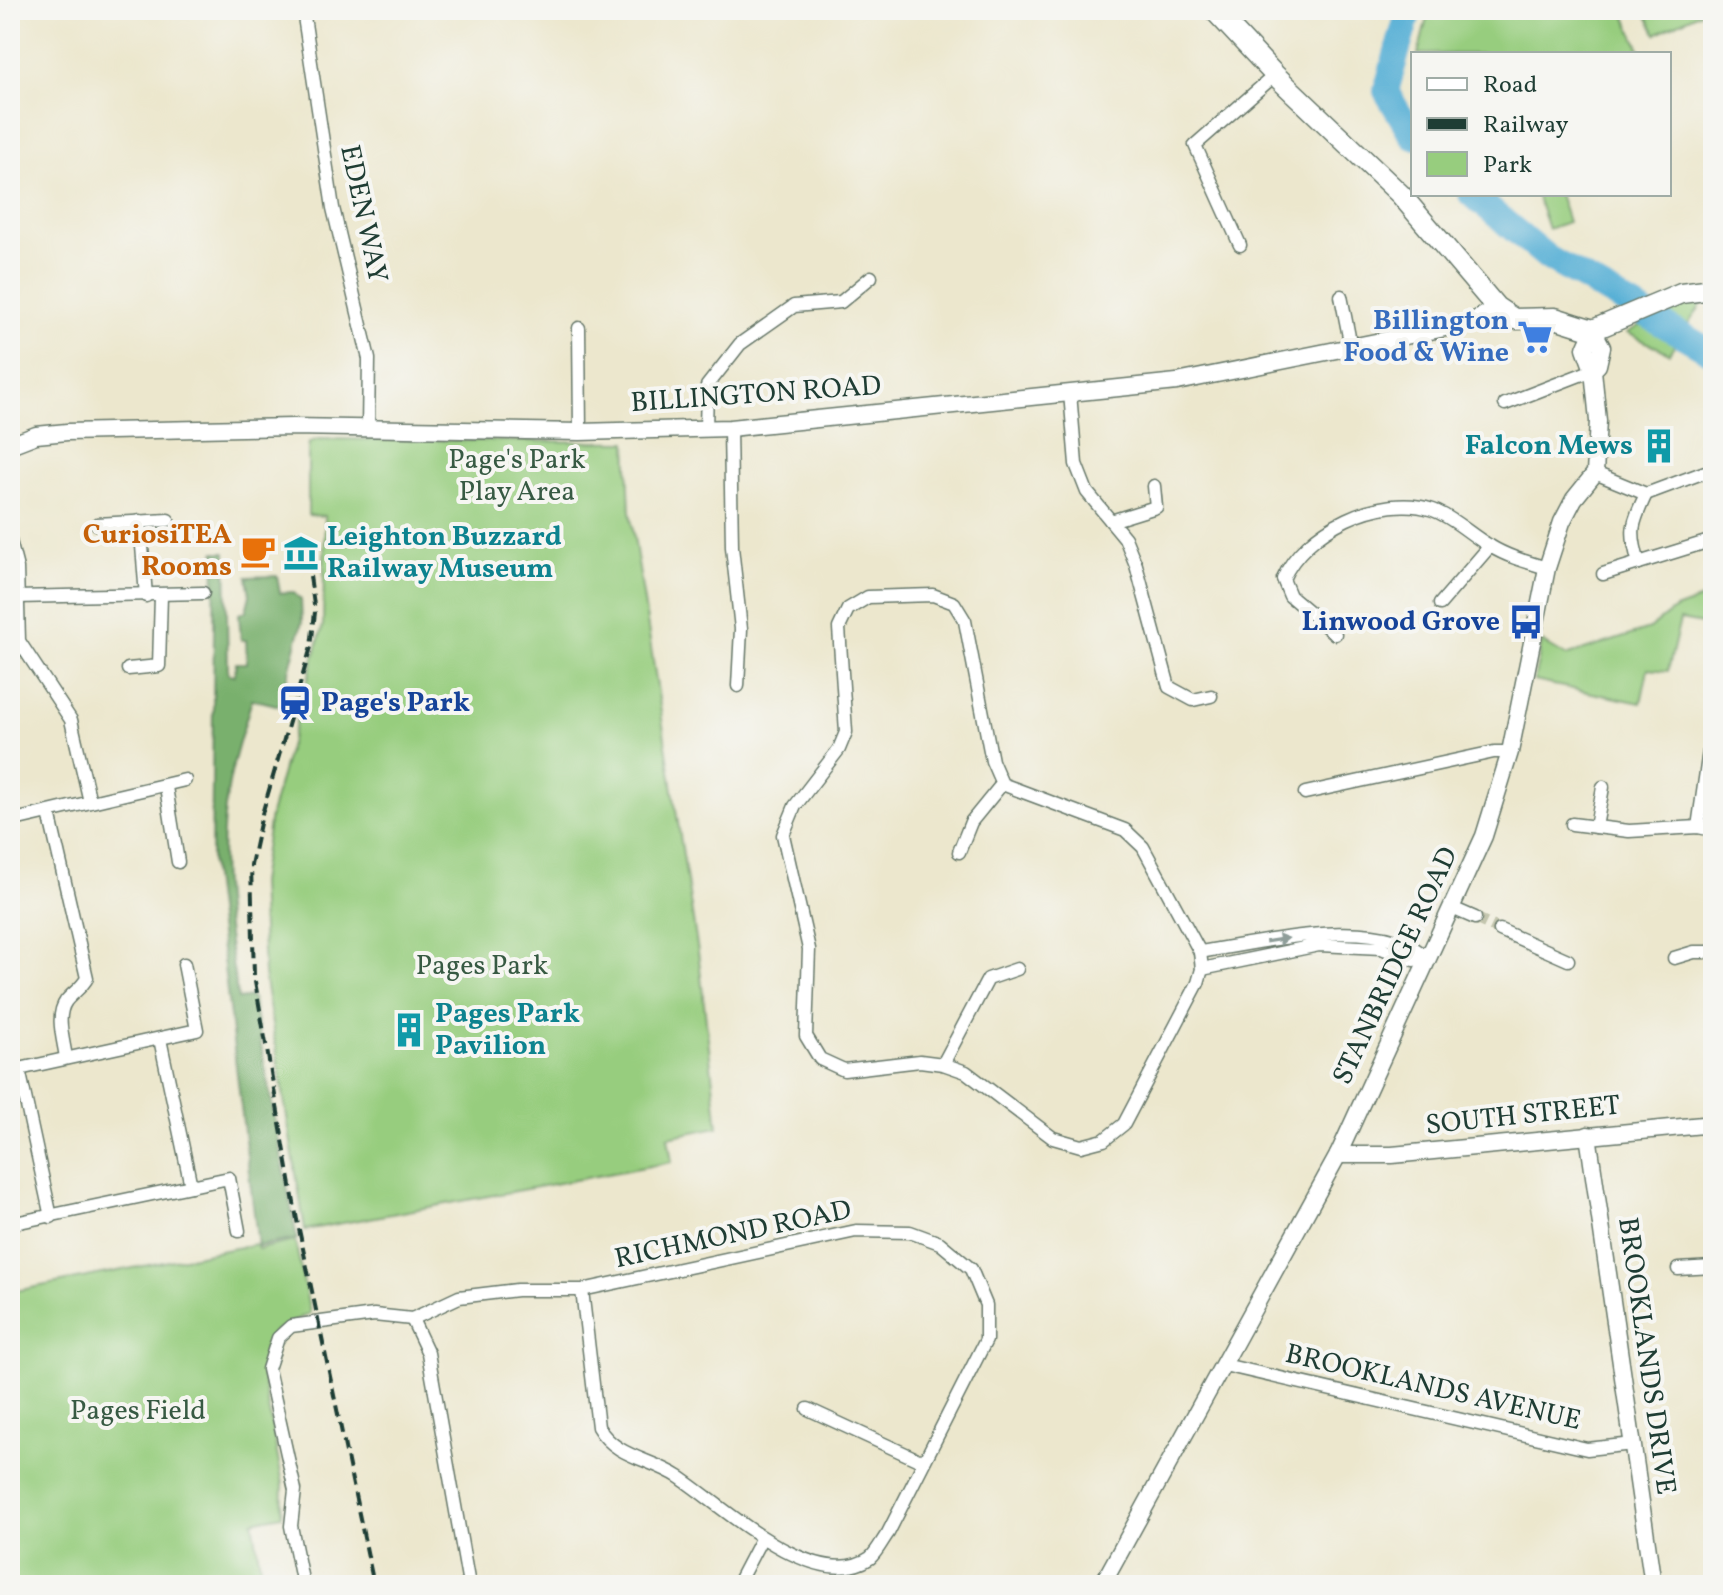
<svg xmlns="http://www.w3.org/2000/svg" width="1723" height="1595" font-family="Vollkorn,serif">
  <rect width="100%" height="100%" fill="#f6f6f2"/>
  <filter id="ink" filterUnits="userSpaceOnUse"><feTurbulence type="fractalNoise" baseFrequency=".0125" numOctaves="2"/><feDisplacementMap in="SourceGraphic" scale="16" xChannelSelector="R" yChannelSelector="G"/><feConvolveMatrix kernelMatrix="1 2 1 2 8 2 1 2 1" color-interpolation-filters="sRGB"/></filter>
  <filter id="wash" filterUnits="userSpaceOnUse"><feTurbulence type="fractalNoise" baseFrequency=".006" numOctaves="4" result="noise"/><feDisplacementMap in="SourceGraphic" scale="32" xChannelSelector="R" yChannelSelector="G"/><feGaussianBlur stdDeviation="1.8" result="paint"/><feColorMatrix in="noise" values="0 0 0 0 0 0 0 0 0 0 0 0 0 0 0 0 0 1.4 0 .05"/><feComposite in="paint" operator="in"/></filter>
  <g filter="url(#wash)">
    <rect width="100%" height="100%" fill="#ece7cd"/>
    <!-- green -->
    <g fill="#97cd7e" stroke="#5b8559" stroke-width="2">
      <polygon points="1429,10 1623,10 1642,54 1418,54"/>
      <polygon points="1644,10 1705,10 1656,34"/>
      <polygon points="1536,194 1559,194 1568,222 1548,229"/>
      <polygon points="1690,303 1701,305 1669,353 1627,333 1664,311"/>
      <polygon points="318,439 627,442 630,511 699,959 718,1127 668,1137 672,1162 305,1230 264,974 260,883 270,815 323,625 325,516 308,515 308,450 309,443"/>
      <polygon points="1713,595 1713,626 1680,620 1668,671 1648,669 1641,703 1534,681 1542,642 1566,656 1649,629 1675,609"/>
      <polygon points="295,1241 310,1313 274,1331 264,1348 261,1371 283,1484 282,1515 253,1521 263,1585 10,1585 10,1292 256,1244 258,1249"/>
    </g>
    <!-- forest -->
    <path fill="#79b06d" stroke="#4c7650" stroke-width="2" d="M215,552H226L228,674L234,675L236,663H247L246,640H241L239,614L246,611L250,595L247,577L277,576L280,593L293,592L301,600L302,622L280,706L252,699C244,728 233,758 228,789C215,857 226,931 238,999L252,997L297,1239L258,1246L211,861Z"/>
    <g fill="none" stroke-linecap="round" stroke-linejoin="round">
      <!-- river -->
      <g stroke="#59b0d6" stroke-width="26">
        <polyline points="1409,10 1386,91 1413,137"/>
        <polyline points="1471,194 1548,258 1713,353"/>
      </g>
    </g>
  </g>
  <g filter="url(#ink)">
    <g fill="none" stroke-linecap="round" stroke-linejoin="round">
      <!-- minor-tunnel -->
      <polyline stroke="#c3c5ae" stroke-width="12" stroke-dasharray="12 6" stroke-linecap="butt" points="1475,918 1500,930"/>
      <!-- minor casing -->
      <g stroke="#67786a" stroke-width="15">
        <g id="minor">
          <polyline points="303,10 333,208 369,359 368,429"/>
          <polyline points="1240,245 1195,145 1275,75"/>
          <polyline points="1341,296 1351,347"/>
          <polyline points="579,328 580,432"/>
          <polyline points="1070,393 1076,464 1087,492 1125,538 1136,565 1169,687 1193,700 1211,696"/>
          <polyline points="1505,404 1593,370"/>
          <polyline points="730,428 732,547 741,629 738,686"/>
          <polyline points="706,430 707,386 740,344 794,306 841,302 871,277"/>
          <path d="M1595,473L1646,494C1632,524 1629,531 1639,563"/>
          <polyline points="1646,494 1705,472"/>
          <polyline points="140,521 146,596"/>
          <polyline points="1111,521 1156,507 1154,486"/>
          <polyline points="97,524 168,520"/>
          <polyline points="10,541 17,568 19,641 71,720 90,802"/>
          <polyline points="1603,574 1713,540"/>
          <polygon points="933,595 954,603 965,621 992,761 1002,784 1125,830 1143,847 1200,952 1202,969 1198,983 1124,1124 1104,1140 1081,1146 1053,1138 966,1072 943,1064 920,1061 844,1070 820,1059 806,1036 809,949 783,835 795,806 839,749 846,732 839,628 848,609 868,597"/>
          <polyline points="16,597 203,593"/>
          <polyline points="1440,604 1490,546"/>
          <path d="M1335,634L1290,596L1283,579C1304,530 1381,492 1433,510C1453,517 1472,536 1490,546C1508,557 1527,562 1547,568"/>
          <polyline points="128,669 159,666 161,595"/>
          <polyline points="166,787 178,862"/>
          <polyline points="1305,793 1494,752 1510,752"/>
          <path d="M49,813L87,978C81,989 73,992 66,1001C55,1016 64,1041 66,1058"/>
          <polyline points="10,821 185,780"/>
          <polyline points="1572,824 1629,831 1698,827 1713,830"/>
          <polyline points="1596,827 1603,787"/>
          <polyline points="1698,827 1713,723"/>
          <polyline points="959,852 971,822 1002,784"/>
          <polyline points="1452,908 1475,918"/>
          <polyline points="1500,930 1568,960"/>
          <path d="M1200,952C1256,944 1383,911 1426,958L1413,960L1381,948L1319,945L1202,969"/>
          <polyline points="1674,958 1694,952 1713,952"/>
          <polyline points="160,1039 191,1186"/>
          <polyline points="943,1064 988,979 1017,969"/>
          <polyline points="19,1069 51,1217"/>
          <polyline points="10,1071 197,1030 184,964"/>
          <polyline points="10,1224 229,1178 239,1231"/>
          <polyline points="1678,1269 1713,1267"/>
          <polyline points="412,1319 428,1353 469,1585"/>
          <polyline points="1224,1365 1587,1449 1633,1444"/>
          <polyline points="808,1409 923,1462"/>
          <path d="M303,1585L291,1526L295,1490L268,1369L278,1338L291,1326L374,1315L412,1319L459,1297L517,1290H582L856,1231L910,1232L940,1243L971,1269L986,1305V1340L888,1533C882,1541 877,1552 870,1558C815,1595 722,1505 679,1477C650,1458 616,1458 598,1427L582,1290"/>
          <polyline points="737,1585 760,1541"/>
        </g>
      </g>
      <!-- tertiary casing -->
      <g stroke="#67786a" stroke-width="19">
        <g id="tertiary">
          <polyline points="1593,330 1585,348 1593,370"/>
          <polyline points="10,445 36,435 67,432 293,427 580,432 730,428 1177,382 1470,323 1496,307"/>
          <polyline points="1588,1135 1653,1585"/>
          <polyline points="1338,1155 1392,1155 1713,1124"/>
          <polyline points="1102,1585 1338,1155 1484,836 1510,752 1547,568 1562,522 1574,499 1595,473 1598,421 1593,370 1598,365 1602,347 1593,330"/>
        </g>
      </g>
      <!-- primary casing -->
      <g stroke="#67786a" stroke-width="23">
        <polyline id="primary" points="1214,10 1275,75 1401,195 1496,307 1514,319 1555,318 1593,330 1681,293 1713,289"/>
      </g>
      <!-- minor -->
      <use href="#minor" stroke="#fff" stroke-width="12"/>
      <!-- tertiary -->
      <use href="#tertiary" stroke="#fff" stroke-width="16"/>
      <!-- primary -->
      <use href="#primary" stroke="#fff" stroke-width="20"/>
      <!-- rail -->
      <polyline stroke="#1f3d34" stroke-width="4" stroke-dasharray="12 6" stroke-linecap="butt" points="310,576 315,612 311,647 262,814 251,865 254,976 297,1220 374,1585"/>
    </g>
    <!-- one-way arrows -->
    <defs><path id="oneway-solid" d="M-6-.8H1V-3.2L6.5 0L1 3.2V.8H-6Z" transform="scale(2)"/></defs>
    <use fill="#8f9e9a" href="#oneway-solid" transform="translate(1277 940) rotate(-9)"/>
  </g>
  <!-- icons -->
  <defs>
    <g id="supermarket-bare" transform="scale(2.76)"><path d="M-6-5.5h2.5l.6 2H6L4.5 2H-2.5L-4.4-4H-6ZM-1.5 3.2a1.3 1.3 0 1 0 .1 0ZM3 3.2a1.3 1.3 0 1 0 .1 0Z" fill="#3f7fe0" stroke="#f6f6f2" stroke-width="2.5" paint-order="stroke"/></g>
    <g id="building-bare" transform="scale(2.76)"><path d="M-4-6H4V6H1V3H-1V6H-4ZM-2.5-4.3h1.7v1.8h-1.7ZM.8-4.3h1.7v1.8H.8ZM-2.5-1h1.7V.8h-1.7ZM.8-1h1.7V.8H.8Z" fill="#0f9aa8" stroke="#f6f6f2" stroke-width="2.5" paint-order="stroke"/></g>
    <g id="cafe-bare" transform="scale(2.76)"><path d="M-5.5-4.5H6V0H3Q3 3.5 0 3.5H-2.5Q-5.5 3.5-5.5 0ZM3-3.2v2h1.7v-2ZM-6 4.5H4V6H-6Z" fill="#e8710a" stroke="#f6f6f2" stroke-width="2.5" paint-order="stroke"/></g>
    <g id="museum-bare" transform="scale(2.76)"><path d="M0-6L6-3V-2H-6V-3ZM-5-1h2V3h-2ZM-1-1h2V3h-2ZM3-1h2V3H3ZM-6 4H6V6H-6Z" fill="#0f9aa8" stroke="#f6f6f2" stroke-width="2.5" paint-order="stroke"/></g>
    <g id="bus-bare" transform="scale(2.76)"><path d="M-5-6H5V4H4V6H2V4H-2V6H-4V4H-5ZM-3.5-4V0h7V-4ZM-3.5 1.2v1.5H-2V1.2ZM2 1.2v1.5H3.5V1.2Z" fill="#1a4fb4" stroke="#f6f6f2" stroke-width="2.5" paint-order="stroke"/></g>
    <g id="station-bare" transform="scale(2.76)"><path d="M-3-6H3Q5-6 5-4V2Q5 4 3 4L4.5 6H3L1.5 4h-3L-3 6H-4.5L-3 4Q-5 4-5 2V-4Q-5-6-3-6ZM-3.5-4v3h7v-3ZM-3.5 1v1.5H-2V1ZM2 1v1.5H3.5V1Z" fill="#1a4fb4" stroke="#f6f6f2" stroke-width="2.5" paint-order="stroke"/></g>
  </defs>
  <g fill-rule="evenodd">
    <use href="#supermarket-bare" x="1535" y="337"/>
    <use href="#building-bare" x="1659" y="446"/>
    <use href="#cafe-bare" x="258" y="551"/>
    <use href="#museum-bare" x="301" y="553"/>
    <use href="#bus-bare" x="1526" y="622"/>
    <use href="#station-bare" x="295" y="703"/>
    <use href="#building-bare" x="409" y="1030"/>
  </g>
  <g text-anchor="middle" dominant-baseline="central" stroke-width="8" stroke-linejoin="round" paint-order="stroke">
    <!-- street labels -->
    <g font-size="28" fill="#1f3d34" stroke="#f6f6f2">
      <text transform="translate(363 214) rotate(78)">EDEN WAY</text>
      <text transform="translate(756 395) rotate(-4)">BILLINGTON ROAD</text>
      <text transform="translate(1396 966) rotate(-65)">STANBRIDGE ROAD</text>
      <text transform="translate(1523 1116) rotate(-6)">SOUTH STREET</text>
      <text transform="translate(733 1235) rotate(-12)">RICHMOND ROAD</text>
      <text transform="translate(1646 1356) rotate(82)">BROOKLANDS DRIVE</text>
      <text transform="translate(1433 1388) rotate(13)">BROOKLANDS AVENUE</text>
    </g>
    <!-- shop labels -->
    <g font-size="28" font-weight="bold" fill="#366cbe" stroke="#f6f6f2" text-anchor="end">
      <text x="1509" y="321">Billington<tspan x="1509" dy="32">Food &amp; Wine</tspan></text>
    </g>
    <!-- culture labels -->
    <g font-size="28" font-weight="bold" fill="#0d838f" stroke="#f6f6f2" text-anchor="start">
      <text x="1633" y="446" text-anchor="end">Falcon Mews</text>
      <text x="327" y="537">Leighton Buzzard<tspan x="327" dy="32">Railway Museum</tspan></text>
      <text x="435" y="1014">Pages Park<tspan x="435" dy="32">Pavilion</tspan></text>
    </g>
    <!-- park labels -->
    <g font-size="28" fill="#375a43" stroke="#f6f6f2">
      <text x="517" y="460">Page's Park<tspan x="517" dy="32">Play Area</tspan></text>
      <text x="482" y="966">Pages Park</text>
      <text x="138" y="1411">Pages Field</text>
    </g>
    <!-- food labels -->
    <g font-size="28" font-weight="bold" fill="#c56008" stroke="#f6f6f2" text-anchor="end">
      <text x="232" y="535">CuriosiTEA<tspan x="232" dy="32">Rooms</tspan></text>
    </g>
    <!-- transit labels -->
    <g font-size="28" font-weight="bold" fill="#164399" stroke="#f6f6f2" text-anchor="end">
      <text x="1500" y="622">Linwood Grove</text>
      <text x="321" y="703" text-anchor="start">Page's Park</text>
    </g>
  </g>
  <!-- margin -->
  <rect width="1723" height="1595" fill="none" stroke="#f6f6f2" stroke-width="40"/>
  <!-- legend -->
  <rect x="1411" y="52" width="260" height="144" fill="#f6f6f2" stroke="#a0aca6" stroke-width="2"/>
  <rect x="1427" y="78" width="40" height="12" fill="#ffffff" stroke="#a0aca6" stroke-width="2"/>
  <text x="1483" y="92" font-size="24" fill="#1f3d34">Road</text>
  <rect x="1427" y="118" width="40" height="12" fill="#1f3d34" stroke="#a0aca6" stroke-width="2"/>
  <text x="1483" y="132" font-size="24" fill="#1f3d34">Railway</text>
  <rect x="1427" y="152" width="40" height="24" fill="#97cd7e" stroke="#a0aca6" stroke-width="2"/>
  <text x="1483" y="172" font-size="24" fill="#1f3d34">Park</text>
</svg>
